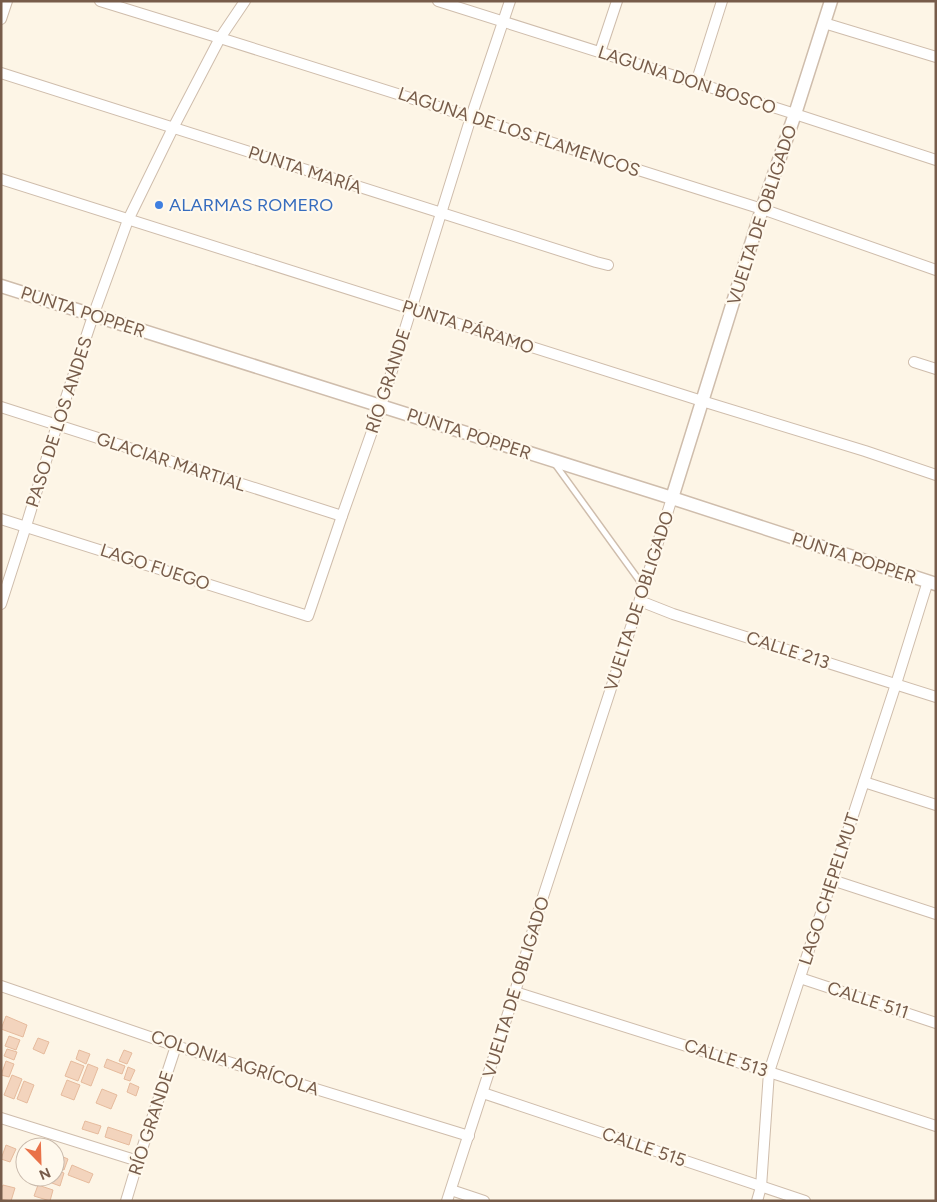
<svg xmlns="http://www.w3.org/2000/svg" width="937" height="1202" font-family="Figtree,sans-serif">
  <rect width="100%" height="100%" fill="#fdf5e6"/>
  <!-- building -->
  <g fill="#f3d4bd" stroke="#e6bb9d">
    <polygon points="6,1016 27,1025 23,1037 1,1029"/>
    <polygon points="9,1036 20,1040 16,1050 5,1046"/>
    <polygon points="38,1038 49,1042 44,1054 33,1049"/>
    <polygon points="7,1049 17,1052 14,1060 4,1056"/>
    <polygon points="79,1050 90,1054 86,1064 76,1059"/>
    <polygon points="124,1050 132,1053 127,1064 119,1061"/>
    <polygon points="107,1059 125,1066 122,1074 104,1067"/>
    <polygon points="6,1061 14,1064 9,1077 1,1075"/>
    <polygon points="71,1061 84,1066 78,1081 65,1076"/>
    <polygon points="88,1064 98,1068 91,1086 81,1082"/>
    <polygon points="128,1067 135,1070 130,1081 124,1079"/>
    <polygon points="12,1075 22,1079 14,1099 4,1095"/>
    <polygon points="67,1080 80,1085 74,1100 61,1095"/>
    <polygon points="24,1081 34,1085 27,1103 17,1099"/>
    <polygon points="130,1083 139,1087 136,1096 127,1092"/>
    <polygon points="102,1089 117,1095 111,1109 96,1103"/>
    <polygon points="85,1121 101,1126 98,1134 82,1129"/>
    <polygon points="108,1127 132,1135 129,1145 105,1137"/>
    <polygon points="6,1145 16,1149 10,1162 1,1159"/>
    <polygon points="61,1156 68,1159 64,1170 57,1167"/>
    <polygon points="72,1165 93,1174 89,1183 68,1175"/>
    <polygon points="55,1170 64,1173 60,1186 41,1179 42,1177 55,1177"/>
    <polygon points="3,1185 15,1188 11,1201 1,1199 1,1189"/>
    <polygon points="38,1185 53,1190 50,1201 34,1196"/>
  </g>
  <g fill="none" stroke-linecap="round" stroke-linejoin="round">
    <!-- service casing -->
    <g stroke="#cfbdac" stroke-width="8">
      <polyline id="service" points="555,464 644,587"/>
    </g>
    <!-- minor casing -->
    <g stroke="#cfbdac" stroke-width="12">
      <g id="minor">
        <polyline points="100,1 220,38 762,209 936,270"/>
        <polyline points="438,1 795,114 936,160"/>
        <polyline points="1,19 7,1"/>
        <polyline points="824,23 936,57"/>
        <polyline points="600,52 617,1"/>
        <polyline points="1,73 596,262 608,265"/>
        <polyline points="696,83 722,1"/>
        <polyline points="1,179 702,401 865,451 936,475"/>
        <polyline points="914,362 936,369"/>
        <polyline points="1,407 342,516"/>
        <polyline points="1,519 308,616 342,516 381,406 471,117 510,1"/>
        <polyline points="640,601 673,614 936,697"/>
        <polyline points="1,604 26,526 57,425 93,316 128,220 173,128 220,38 245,1"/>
        <polyline points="864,782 936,805"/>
        <polyline points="832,880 936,914"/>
        <polyline points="800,978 936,1023"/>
        <polyline points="1,986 176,1046 469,1136"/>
        <polyline points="515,992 769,1072 936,1126"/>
        <polyline points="483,1093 805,1201"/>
        <polyline points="1,1118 138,1161"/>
        <polyline points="451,1190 484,1201"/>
        <polyline points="126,1201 138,1161 176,1046"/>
        <polyline points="447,1201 515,992 540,906 644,587 672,498"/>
        <polyline points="757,1201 761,1187 769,1072 896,684 928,581"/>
      </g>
    </g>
    <!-- tertiary casing -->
    <g stroke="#cfbdac" stroke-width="15">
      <g id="tertiary">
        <polyline points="1,286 672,498 936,584"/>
        <polyline points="672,498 762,209 795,114 831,1"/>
      </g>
    </g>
    <!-- service -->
    <use href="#service" stroke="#fff" stroke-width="5"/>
    <!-- minor -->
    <use href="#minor" stroke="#fff" stroke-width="10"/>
    <!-- tertiary -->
    <use href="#tertiary" stroke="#fff" stroke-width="12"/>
  </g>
  <!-- markers -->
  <circle fill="#3f7fe0" stroke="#fff9ed" stroke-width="2" cx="159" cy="205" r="5"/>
  <g text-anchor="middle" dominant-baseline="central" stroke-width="4.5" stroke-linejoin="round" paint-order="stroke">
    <!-- street labels -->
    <g font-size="18" fill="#775c4a" stroke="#fff9ed">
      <text transform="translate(687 80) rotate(18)">LAGUNA DON BOSCO</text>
      <text transform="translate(519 132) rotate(18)">LAGUNA DE LOS FLAMENCOS</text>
      <text transform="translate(305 170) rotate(18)">PUNTA MARÍA</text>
      <text transform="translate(762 215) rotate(-72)">VUELTA DE OBLIGADO</text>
      <text transform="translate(83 312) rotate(18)">PUNTA POPPER</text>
      <text transform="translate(468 327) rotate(18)">PUNTA PÁRAMO</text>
      <text transform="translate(388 381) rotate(-72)">RÍO GRANDE</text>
      <text transform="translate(59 422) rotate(-72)">PASO DE LOS ANDES</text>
      <text transform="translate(469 434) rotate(18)">PUNTA POPPER</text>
      <text transform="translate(171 462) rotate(18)">GLACIAR MARTIAL</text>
      <text transform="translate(854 558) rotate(18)">PUNTA POPPER</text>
      <text transform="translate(155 567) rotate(18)">LAGO FUEGO</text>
      <text transform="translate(639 601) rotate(-72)">VUELTA DE OBLIGADO</text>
      <text transform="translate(788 650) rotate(18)">CALLE 213</text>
      <text transform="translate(829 889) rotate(-72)">LAGO CHEPELMUT</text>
      <text transform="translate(516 987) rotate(-73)">VUELTA DE OBLIGADO</text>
      <text transform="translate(868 1000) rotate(18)">CALLE 511</text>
      <text transform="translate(726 1058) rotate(18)">CALLE 513</text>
      <text transform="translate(235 1063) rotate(18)">COLONIA AGRÍCOLA</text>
      <text transform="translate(151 1123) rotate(-72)">RÍO GRANDE</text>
      <text transform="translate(644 1147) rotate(19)">CALLE 515</text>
    </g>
    <!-- shop labels -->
    <g font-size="18" fill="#366cbe" stroke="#fff9ed" text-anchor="start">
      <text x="169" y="205">ALARMAS ROMERO</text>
    </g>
  </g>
  <!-- border -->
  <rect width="937" height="1202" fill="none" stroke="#775c4a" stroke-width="5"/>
  <!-- north arrow -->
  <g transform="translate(40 1162) rotate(157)"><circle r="24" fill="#fff9ed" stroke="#c9baac"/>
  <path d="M0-4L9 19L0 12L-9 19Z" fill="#e97249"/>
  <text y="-8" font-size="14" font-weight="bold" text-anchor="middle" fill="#775c4a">N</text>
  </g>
</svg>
